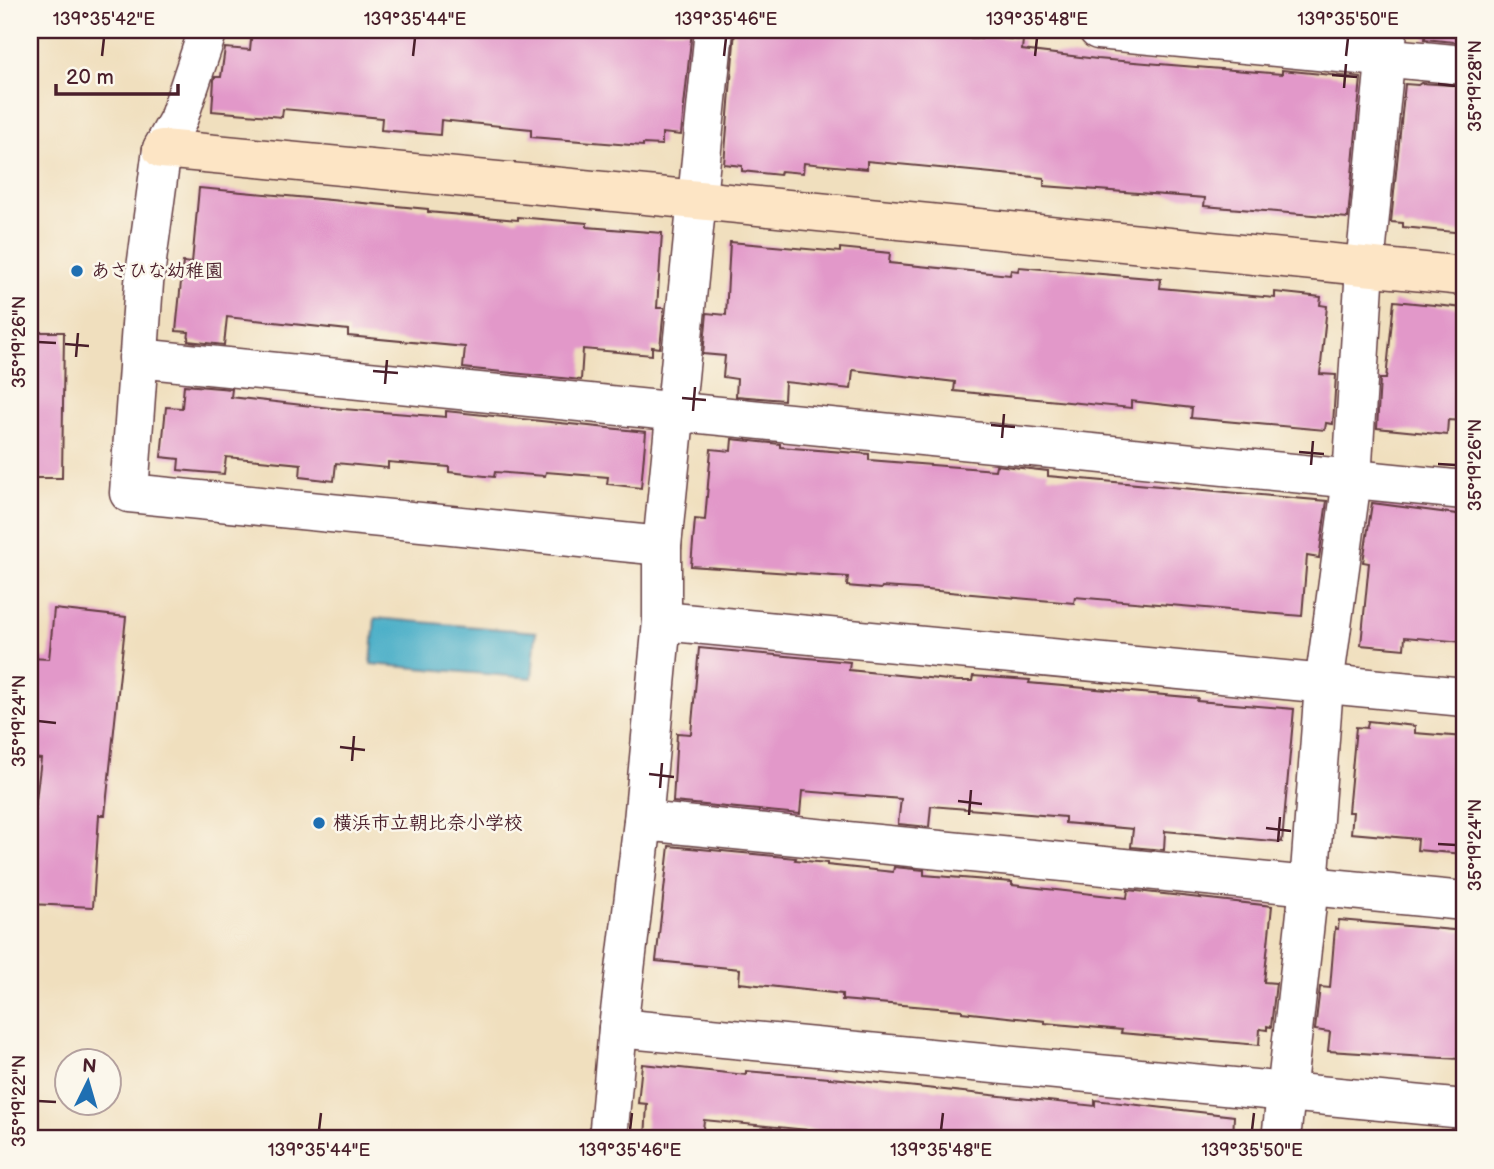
<svg xmlns="http://www.w3.org/2000/svg" width="1494" height="1169" font-family="'Balsamiq Sans','Klee One',sans-serif">
  <rect width="100%" height="100%" fill="#fbf7ec"/>
  <filter id="ink" filterUnits="userSpaceOnUse"><feTurbulence type="fractalNoise" baseFrequency=".0143" numOctaves="2"/><feDisplacementMap in="SourceGraphic" scale="14" xChannelSelector="R" yChannelSelector="G"/><feConvolveMatrix kernelMatrix="1 2 1 2 8 2 1 2 1" color-interpolation-filters="sRGB"/></filter>
  <filter id="wash" filterUnits="userSpaceOnUse"><feTurbulence type="fractalNoise" baseFrequency=".00686" numOctaves="4" result="noise"/><feDisplacementMap in="SourceGraphic" scale="28" xChannelSelector="R" yChannelSelector="G"/><feGaussianBlur stdDeviation="1.57" result="paint"/><feColorMatrix in="noise" values="0 0 0 0 0 0 0 0 0 0 0 0 0 0 0 0 0 1.4 0 .05"/><feComposite in="paint" operator="in"/></filter>
  <g filter="url(#wash)">
    <rect width="100%" height="100%" fill="#f0dfbe"/>
    <!-- water -->
    <polygon fill="#48aec7" stroke="#496679" stroke-width="2" points="375,618 536,632 532,678 371,664"/>
    <g id="blocks">
      <!-- building -->
      <g fill="#e298c9">
        <polygon points="252,30 692,30 681,135 662,133 662,145 643,144 643,146 531,137 531,129 441,120 440,135 381,130 382,118 283,109 282,117 212,111 214,80 215,77 221,77 225,48 250,50"/>
        <polygon points="735,30 868,30 981,39 981,36 1023,40 1022,50 1097,59 1282,74 1282,70 1361,78 1348,218 1204,206 1205,198 1044,186 1044,178 867,161 867,169 804,163 803,173 781,171 780,175 742,171 742,166 724,164"/>
        <polygon points="1426,30 1464,30 1464,43 1425,39"/>
        <polygon points="1421,83 1464,86 1464,233 1403,227 1403,223 1391,222 1405,84 1418,85"/>
        <polygon points="199,188 428,209 428,212 518,220 518,217 587,223 587,227 662,233 657,308 664,308 660,348 652,347 652,355 583,349 581,380 463,368 465,347 348,336 348,330 227,317 224,345 188,341 189,332 176,331 183,262 192,263"/>
        <polygon points="730,242 840,252 840,248 890,253 889,263 1010,275 1011,270 1018,271 1019,267 1161,279 1160,288 1275,298 1275,292 1321,297 1320,305 1327,306 1320,374 1336,375 1333,424 1326,423 1325,430 1191,418 1192,408 1131,401 1131,408 954,391 955,382 853,370 851,389 785,382 784,400 736,396 737,379 723,377 725,356 703,354 707,313 726,315"/>
        <polygon points="1394,301 1464,308 1464,421 1448,420 1447,435 1377,428 1380,379 1386,379"/>
        <polygon points="30,332 64,332 62,478 30,478"/>
        <polygon points="184,385 232,389 231,397 330,408 446,417 446,411 646,432 641,488 607,484 608,477 546,472 545,476 495,472 494,477 449,472 449,467 388,462 388,468 336,463 334,481 300,477 301,464 226,457 224,474 178,470 179,459 161,457 166,407 182,408"/>
        <polygon points="732,439 780,444 780,447 869,454 869,460 995,470 996,465 1048,471 1048,476 1327,501 1319,558 1307,556 1302,616 1075,597 1074,603 915,589 882,587 881,589 847,586 848,577 691,566 695,519 705,520 711,449 731,451"/>
        <polygon points="1372,503 1464,515 1464,642 1405,637 1404,649 1361,645 1369,563 1363,562"/>
        <polygon points="54,609 126,617 105,815 99,815 93,907 30,904 30,850 41,759 30,758 30,658 49,659"/>
        <polygon points="699,648 850,662 849,670 958,681 972,681 973,676 1030,680 1029,683 1198,698 1197,701 1294,709 1282,842 1165,831 1164,850 1131,847 1133,829 1065,823 1065,817 931,806 929,827 898,824 901,799 802,791 800,814 673,802 677,733 691,734"/>
        <polygon points="1368,721 1415,726 1415,733 1464,737 1464,854 1417,850 1418,839 1351,833 1353,812 1348,812 1356,727 1367,728"/>
        <polygon points="669,846 796,858 795,860 827,863 827,865 893,872 894,867 924,870 924,875 1012,882 1012,885 1127,898 1128,890 1272,906 1264,982 1276,983 1271,1027 1267,1026 1267,1030 1260,1029 1259,1045 1121,1033 1122,1030 1045,1023 1045,1021 962,1012 962,1010 842,1000 842,994 739,983 740,969 656,961"/>
        <polygon points="1339,920 1464,931 1464,998 1459,1059 1328,1051 1330,1032 1315,1030 1320,987 1330,988 1335,928 1338,929"/>
        <polygon points="642,1064 746,1075 746,1071 842,1079 1095,1106 1095,1100 1234,1116 1233,1139 918,1139 890,1133 890,1138 704,1120 702,1139 645,1139 647,1104 638,1103"/>
      </g>
    </g>
  </g>
  <g filter="url(#ink)">
    <use href="#blocks" fill-opacity="0" stroke="#633c41" stroke-width="2"/>
    <g fill="none" stroke-linecap="round" stroke-linejoin="round">
      <!-- street casing -->
      <g stroke="#633c41" stroke-width="41">
        <g id="street">
          <polyline points="208,30 178,120 162,149 144,283 129,493 662,546"/>
          <polyline points="1098,30 1464,65"/>
          <polyline points="138,358 1464,490"/>
          <polyline points="662,621 1464,697"/>
          <polyline points="643,821 1464,901"/>
          <polyline points="618,1028 1464,1109"/>
          <polyline points="608,1139 618,1028 643,821 662,621 662,546 714,30"/>
          <polyline points="1281,1139 1309,886 1324,685 1352,479 1365,267 1388,30"/>
        </g>
      </g>
      <!-- secondary casing -->
      <g stroke="#633c41" stroke-width="41">
        <polyline id="secondary" points="162,149 698,200 1464,276"/>
      </g>
      <!-- street -->
      <use href="#street" stroke="#fff" stroke-width="38"/>
      <!-- secondary -->
      <use href="#secondary" stroke="#fde5c5" stroke-width="38"/>
    </g>
  </g>
  <!-- ticks -->
  <path fill="none" stroke="#4a1f2b" stroke-width="2.5" d="M102,56L104,38M413,56L415,38M724,56L726,38M1035,56L1037,38M1346,56L1348,38M1332,75L1357,77M1438,84L1456,86M1344,88L1346,64M38,342L56,343M65,344L89,346M76,357L78,333M373,371L398,373M385,384L387,360M682,398L706,400M693,411L695,387M991,425L1015,427M1002,438L1004,414M1299,452L1324,454M1438,464L1456,465M1311,465L1313,441M38,721L56,723M340,747L365,750M352,761L354,736M649,774L674,777M660,788L662,763M958,801L982,804M969,815L971,790M1266,828L1291,831M1278,842L1280,817M1438,844L1456,845M38,1101L56,1102M319,1130L321,1113M630,1130L632,1113M941,1130L943,1113M1252,1130L1254,1113"/>
  <!-- markers -->
  <g fill="#1f6fb2" stroke="#fbf7ec" stroke-width="2.5">
    <circle cx="77" cy="271" r="7"/>
    <circle cx="319" cy="823" r="7"/>
  </g>
  <g text-anchor="middle" dominant-baseline="central" stroke-width="5" stroke-linejoin="round" paint-order="stroke">
    <!-- poi labels -->
    <g font-size="19" font-weight="bold" fill="#4a1f2b" stroke="#fbf7ec" text-anchor="start">
      <text x="91" y="271">あさひな幼稚園</text>
      <text x="333" y="823">横浜市立朝比奈小学校</text>
    </g>
  </g>
  <!-- margin -->
  <rect width="1494" height="1169" fill="none" stroke="#fbf7ec" stroke-width="77"/>
  <!-- north arrow -->
  <g transform="translate(88 1082) rotate(5)"><circle r="33" fill="#fbf7ec" stroke="#b4a19f" stroke-width="2"/>
  <path d="M0-5L12 26L0 18L-12 26Z" fill="#1f6fb2"/>
  <text y="-10" font-size="19" font-weight="bold" text-anchor="middle" fill="#4a1f2b">N</text>
  </g>
  <!-- scale -->
  <path d="M56 84v10h122v-10" fill="none" stroke="#4a1f2b" stroke-width="3.5"/>
  <text x="66" y="84" font-size="21" fill="#4a1f2b" stroke="#fbf7ec" stroke-width="5" paint-order="stroke">20 m</text>
  <rect x="38" y="38" width="1418" height="1092" fill="none" stroke="#4a1f2b" stroke-width="2.5"/>
  <g font-size="18" text-anchor="middle" fill="#4a1f2b">
    <text x="104" y="25">139°35'42"E</text>
    <text x="415" y="25">139°35'44"E</text>
    <text x="726" y="25">139°35'46"E</text>
    <text x="1037" y="25">139°35'48"E</text>
    <text x="1348" y="25">139°35'50"E</text>
    <text transform="translate(1475 86) rotate(-90)" y="6">35°19'28"N</text>
    <text transform="translate(19 342) rotate(-90)" y="6">35°19'26"N</text>
    <text transform="translate(1475 465) rotate(-90)" y="6">35°19'26"N</text>
    <text transform="translate(19 721) rotate(-90)" y="6">35°19'24"N</text>
    <text transform="translate(1475 845) rotate(-90)" y="6">35°19'24"N</text>
    <text transform="translate(19 1101) rotate(-90)" y="6">35°19'22"N</text>
    <text x="319" y="1156">139°35'44"E</text>
    <text x="630" y="1156">139°35'46"E</text>
    <text x="941" y="1156">139°35'48"E</text>
    <text x="1252" y="1156">139°35'50"E</text>
  </g>
</svg>
